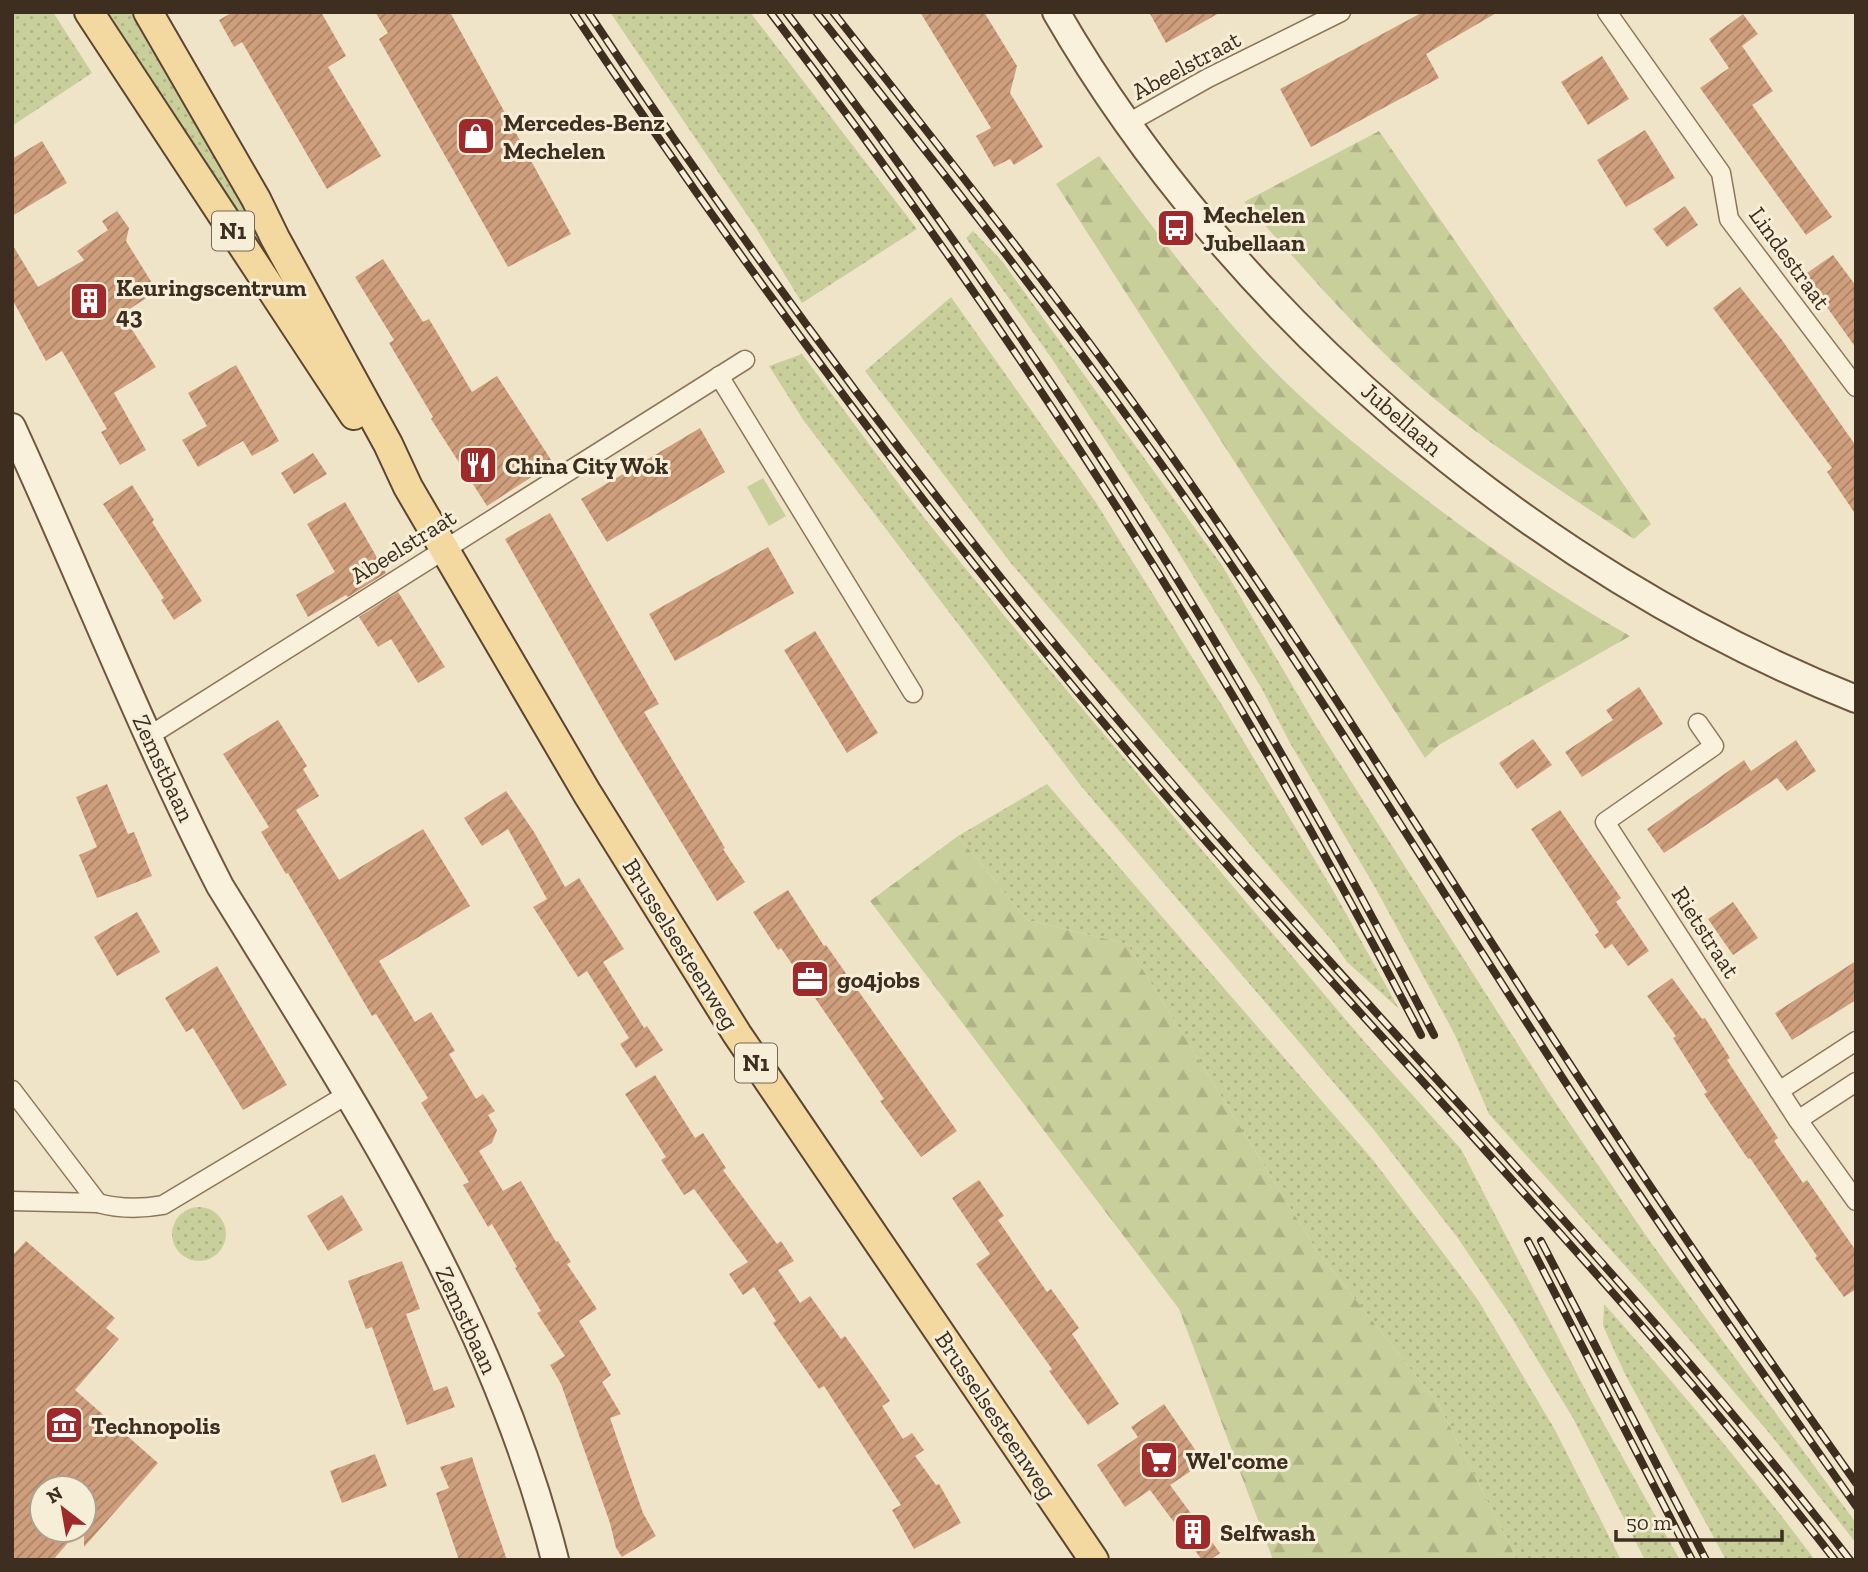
<svg xmlns="http://www.w3.org/2000/svg" width="1868" height="1572" font-family="'Zilla Slab',serif">
  <defs>
    <pattern id="grass-dots" width="8" height="8" patternUnits="userSpaceOnUse" patternTransform="scale(1.75)"><rect width="8" height="8" fill="#c9cf9b"/><path d="M2 2h.1M6 6h.1" fill="none" stroke="#aeb285" stroke-width="1.8" stroke-linecap="round"/></pattern>
    <pattern id="forest-firs" width="22" height="20" patternUnits="userSpaceOnUse" patternTransform="scale(1.75)"><rect width="22" height="20" fill="#c9cf9b"/><path d="M5 1l3.5 6h-7zM16 11l3.5 6h-7z" fill="#aeb285"/></pattern>
    <pattern id="building-hatch" width="6" height="6" patternUnits="userSpaceOnUse" patternTransform="scale(1.75)"><rect width="6" height="6" fill="#cf9f7d"/><path d="M-1 1l2-2M0 6l6-6M5 7l2-2" fill="none" stroke="#a98266"/></pattern>
  </defs>
  <rect width="100%" height="100%" fill="#f0e4c8"/>
  <!-- grass -->
  <g fill="url(#grass-dots)">
    <polygon points="12,12 53,12 92,73 12,126"/>
    <polygon points="103,12 132,12 253,223 250,233"/>
    <polygon points="610,12 750,12 917,229 802,303 756,228"/>
    <polygon points="973,231 1002,261 1223,567 1316,726 1547,1090 1649,1240 1856,1523 1856,1543 1770,1434 1652,1296 1489,1114 1454,1033 1376,889 1290,743 1262,689 1171,540 1052,359 966,238"/>
    <polygon points="951,297 1095,501 1223,707 1334,892 1399,1009 1347,962 1334,943 1010,562 865,371"/>
    <polygon points="802,354 925,519 1031,648 1363,1040 1461,1149 1590,1399 1680,1560 1645,1560 1573,1418 1510,1315 1457,1237 1374,1130 1081,786 804,421 769,366"/>
    <polygon points="1047,784 1373,1160 1459,1274 1478,1300 1555,1430 1621,1560 1517,1560 1439,1405 1317,1251 1127,944 1027,920 958,836"/>
    <circle cx="199" cy="1234" r="27"/>
    <path d="M1604,1304C1678,1387 1748,1471 1815,1560H1726L1625,1374L1603,1326Z"/>
  </g>
  <!-- forest -->
  <g fill="url(#forest-firs)">
    <path d="M1379,131L1651,524L1634,539C1563,492 1490,446 1425,391C1359,334 1302,266 1244,202Z"/>
    <path d="M1099,156C1147,219 1194,284 1248,343C1293,394 1348,439 1402,481C1475,538 1550,591 1630,636L1439,745L1425,758L1056,184Z"/>
    <polygon points="958,836 1027,920 1127,944 1317,1251 1439,1405 1517,1560 1273,1560 1179,1309 870,901"/>
  </g>
  <!-- green -->
  <polygon fill="#c9cf9b" points="763,478 786,516 769,526 747,487"/>
  <!-- building -->
  <g fill="url(#building-hatch)">
    <polygon points="233,12 321,12 346,56 328,67 381,156 327,189 242,42 234,47 219,20"/>
    <polygon points="375,12 450,12 571,234 508,267 379,39 388,33"/>
    <polygon points="920,12 984,12 1017,66 1010,93 1043,147 1014,165 1010,159 994,167 976,136 991,128"/>
    <polygon points="1149,12 1221,12 1166,43"/>
    <polygon points="1423,12 1498,12 1426,54 1439,78 1311,147 1280,89"/>
    <polygon points="1743,14 1758,34 1742,46 1773,91 1752,105 1832,217 1806,235 1700,88 1729,68 1709,39"/>
    <polygon points="1602,56 1629,99 1588,125 1561,82"/>
    <polygon points="1645,130 1675,178 1626,207 1597,160"/>
    <polygon points="42,141 67,183 12,216 12,159"/>
    <polygon points="1685,206 1698,225 1667,247 1653,229"/>
    <polygon points="117,211 129,228 126,241 157,291 122,314 156,367 114,393 146,450 120,465 101,432 107,429 62,351 46,361 12,299 12,244 38,287 84,260 77,251 108,230 102,221"/>
    <polygon points="1833,255 1856,286 1856,348 1804,275"/>
    <polygon points="383,259 423,322 429,319 472,392 497,376 553,463 487,506 431,419 433,417 389,343 394,340 355,277"/>
    <polygon points="1740,287 1782,340 1856,446 1856,515 1827,472 1832,468 1713,308"/>
    <polygon points="236,365 279,441 252,456 243,441 198,467 182,440 207,426 188,393"/>
    <polygon points="700,428 725,472 607,542 581,499"/>
    <polygon points="313,453 327,474 294,494 281,473"/>
    <polygon points="132,485 154,520 152,522 202,601 174,620 161,600 164,598 103,504"/>
    <polygon points="345,502 386,573 348,597 346,595 308,617 296,595 335,572 307,524"/>
    <polygon points="550,513 659,704 644,712 725,848 723,849 745,882 717,901 619,739 505,539"/>
    <polygon points="768,547 794,593 675,661 649,614"/>
    <polygon points="398,592 445,667 418,683 391,639 378,647 359,617"/>
    <polygon points="815,631 878,733 847,753 784,650"/>
    <polygon points="1639,687 1663,724 1582,777 1565,752 1613,720 1606,710"/>
    <polygon points="278,720 307,766 303,769 319,796 296,810 339,880 423,829 470,906 379,961 415,1022 431,1012 455,1051 449,1054 476,1099 483,1094 495,1111 488,1115 497,1130 492,1143 479,1151 503,1191 521,1181 556,1242 558,1241 571,1262 567,1264 597,1309 579,1321 611,1375 602,1382 621,1414 610,1418 643,1513 656,1536 622,1557 616,1548 610,1523 561,1384 550,1365 565,1356 537,1313 541,1311 515,1268 517,1267 492,1224 488,1227 463,1185 469,1182 421,1103 428,1098 376,1014 372,1016 288,873 286,874 261,832 269,827 223,754"/>
    <polygon points="1533,739 1552,765 1517,789 1499,763"/>
    <polygon points="1796,740 1816,771 1787,791 1777,778 1664,853 1647,829 1744,760 1751,771"/>
    <polygon points="107,784 128,834 134,832 152,876 97,898 79,855 97,847 76,797"/>
    <polygon points="506,791 534,832 565,887 579,878 624,949 603,962 644,1028 647,1026 663,1050 636,1068 620,1044 629,1038 587,971 578,977 533,907 547,899 508,829 482,846 464,818"/>
    <polygon points="1560,810 1621,898 1616,902 1649,951 1628,966 1612,944 1605,949 1595,935 1599,932 1531,829"/>
    <polygon points="788,890 824,946 826,945 957,1131 921,1157 880,1101 884,1099 781,948 778,950 753,912"/>
    <polygon points="1733,902 1758,938 1733,955 1708,919"/>
    <polygon points="137,912 160,952 117,976 94,937"/>
    <polygon points="1856,961 1856,1000 1792,1040 1775,1013"/>
    <polygon points="217,966 287,1085 243,1110 193,1028 186,1032 165,998"/>
    <polygon points="1672,978 1702,1019 1705,1018 1730,1058 1727,1060 1778,1138 1774,1141 1803,1183 1807,1180 1856,1251 1856,1289 1844,1297 1815,1258 1817,1256 1750,1158 1748,1159 1704,1094 1707,1092 1673,1038 1676,1036 1647,996"/>
    <polygon points="655,1075 695,1138 703,1133 726,1168 723,1170 777,1244 781,1241 794,1261 778,1270 800,1303 810,1296 841,1339 845,1336 874,1377 890,1401 882,1406 903,1439 912,1433 924,1450 915,1456 936,1485 939,1484 961,1523 914,1549 892,1510 901,1505 824,1386 819,1389 773,1323 776,1321 754,1287 743,1295 729,1274 748,1262 694,1189 684,1195 661,1160 666,1157 625,1094"/>
    <polygon points="979,1180 1004,1216 998,1220 1047,1292 1051,1289 1079,1328 1072,1334 1119,1404 1088,1425 1049,1371 1052,1369 976,1264 990,1254 952,1198"/>
    <polygon points="342,1195 363,1230 328,1251 307,1216"/>
    <polygon points="26,1241 115,1318 106,1328 119,1339 75,1390 158,1463 84,1547 84,1488 42,1488 42,1530 79,1530 53,1560 12,1560 12,1256"/>
    <polygon points="402,1261 420,1309 406,1314 434,1391 447,1386 455,1407 407,1425 372,1327 366,1329 348,1281"/>
    <polygon points="1164,1404 1196,1451 1192,1453 1200,1465 1170,1485 1220,1553 1210,1560 1202,1560 1150,1490 1125,1507 1097,1465 1138,1437 1131,1427"/>
    <polygon points="375,1454 387,1486 342,1503 330,1471"/>
    <polygon points="472,1457 483,1491 507,1560 459,1560 436,1493 449,1488 440,1467"/>
  </g>
  <g fill="none" stroke-linecap="round" stroke-linejoin="round">
    <!-- street casing -->
    <g stroke="#8d765c" stroke-width="21">
      <g id="street">
        <polyline points="1607,12 1721,173 1729,219 1856,387"/>
        <polyline points="1128,123 1208,78 1341,12"/>
        <polyline points="719,376 913,693"/>
        <polyline points="1698,723 1714,746 1605,822 1798,1120 1856,1201"/>
        <polyline points="149,736 745,360"/>
        <polyline points="12,1090 98,1203"/>
        <polyline points="1779,1091 1856,1041"/>
        <polyline points="1798,1120 1856,1082"/>
        <path d="M12,1201L98,1203C119,1209 141,1209 163,1205L348,1094"/>
      </g>
    </g>
    <!-- secondary casing -->
    <g stroke="#6f573f" stroke-width="30">
      <g id="secondary">
        <path d="M1056,12C1229,312 1534,572 1856,699"/>
        <path d="M12,427C82,579 143,736 220,886C352,1100 493,1313 555,1560"/>
      </g>
    </g>
    <!-- primary casing -->
    <g stroke="#5b4430" stroke-width="32">
      <g id="primary">
        <polyline points="89,12 354,415"/>
        <polyline points="148,12 256,199 275,238 388,444 408,487 587,793 737,1034 1094,1560"/>
      </g>
    </g>
    <!-- street -->
    <use href="#street" stroke="#faf1dc" stroke-width="18"/>
    <!-- secondary -->
    <use href="#secondary" stroke="#faf1dc" stroke-width="26"/>
    <!-- primary -->
    <use href="#primary" stroke="#f3d9a0" stroke-width="28"/>
    <!-- rail casing -->
    <g stroke="#3d2e20" stroke-width="8">
      <g id="rail">
        <path d="M573,12C753,282 948,544 1160,789C1384,1047 1626,1290 1835,1560"/>
        <path d="M588,12C766,280 960,538 1170,781C1395,1042 1639,1287 1850,1560"/>
        <path d="M770,12C1016,334 1235,675 1421,1035"/>
        <path d="M786,12C1032,334 1250,675 1434,1035"/>
        <path d="M816,12C951,182 1085,352 1208,531C1339,722 1459,920 1586,1114C1673,1247 1765,1376 1856,1506"/>
        <path d="M833,12C965,179 1098,347 1218,523C1349,713 1469,911 1596,1104C1679,1232 1768,1358 1856,1483"/>
        <polyline points="1528,1241 1692,1560"/>
        <polyline points="1541,1241 1706,1560"/>
      </g>
    </g>
    <!-- rail -->
    <use href="#rail" stroke="#f7eed8" stroke-width="5" stroke-dasharray="16" stroke-linecap="butt"/>
  </g>
  <!-- icons -->
  <defs>
    <g id="shop-square" transform="scale(2.0125)"><rect x="-9" y="-9" width="18" height="18" rx="4" fill="#9e2a2b" stroke="#f7eed8"/><path d="M-5-2.5h2.3a2.7 3.5 0 0 1 5.4 0H5L5.5 6h-11ZM-1.5-2.5h3a1.5 2.3 0 0 0-3 0Z" fill="#fff"/></g>
    <g id="bus-square" transform="scale(2.0125)"><rect x="-9" y="-9" width="18" height="18" rx="4" fill="#9e2a2b" stroke="#f7eed8"/><path d="M-5-6H5V4H4V6H2V4H-2V6H-4V4H-5ZM-3.5-4V0h7V-4ZM-3.5 1.2v1.5H-2V1.2ZM2 1.2v1.5H3.5V1.2Z" fill="#fff"/></g>
    <g id="building-square" transform="scale(2.0125)"><rect x="-9" y="-9" width="18" height="18" rx="4" fill="#9e2a2b" stroke="#f7eed8"/><path d="M-4-6H4V6H1V3H-1V6H-4ZM-2.5-4.3h1.7v1.8h-1.7ZM.8-4.3h1.7v1.8H.8ZM-2.5-1h1.7V.8h-1.7ZM.8-1h1.7V.8H.8Z" fill="#fff"/></g>
    <g id="restaurant-square" transform="scale(2.0125)"><rect x="-9" y="-9" width="18" height="18" rx="4" fill="#9e2a2b" stroke="#f7eed8"/><path d="M-5-6h1v4h1v-4h1v4h1v-4h1v5L-1.5 .5V6h-2V.5L-5-1ZM5-6V6H3V1.5H1.5Q1.5-4 5-6Z" fill="#fff"/></g>
    <g id="office-square" transform="scale(2.0125)"><rect x="-9" y="-9" width="18" height="18" rx="4" fill="#9e2a2b" stroke="#f7eed8"/><path d="M-6-3h4V-5.5h4V-3h4V5H-6ZM-1-4.5V-3h2v-1.5ZM-6 0V1H6V0Z" fill="#fff"/></g>
    <g id="museum-square" transform="scale(2.0125)"><rect x="-9" y="-9" width="18" height="18" rx="4" fill="#9e2a2b" stroke="#f7eed8"/><path d="M0-6L6-3V-2H-6V-3ZM-5-1h2V3h-2ZM-1-1h2V3h-2ZM3-1h2V3H3ZM-6 4H6V6H-6Z" fill="#fff"/></g>
    <g id="supermarket-square" transform="scale(2.0125)"><rect x="-9" y="-9" width="18" height="18" rx="4" fill="#9e2a2b" stroke="#f7eed8"/><path d="M-6-5.5h2.5l.6 2H6L4.5 2H-2.5L-4.4-4H-6ZM-1.5 3.2a1.3 1.3 0 1 0 .1 0ZM3 3.2a1.3 1.3 0 1 0 .1 0Z" fill="#fff"/></g>
  </defs>
  <g fill-rule="evenodd">
    <use href="#shop-square" x="476" y="136"/>
    <use href="#bus-square" x="1176" y="228"/>
    <use href="#building-square" x="89" y="301"/>
    <use href="#restaurant-square" x="478" y="465"/>
    <use href="#office-square" x="810" y="979"/>
    <use href="#museum-square" x="64" y="1425"/>
    <use href="#supermarket-square" x="1159" y="1460"/>
    <use href="#building-square" x="1193" y="1532"/>
  </g>
  <g text-anchor="middle" dominant-baseline="central" stroke-width="6" stroke-linejoin="round" paint-order="stroke">
    <!-- shield labels -->
    <g fill="#f7eed8" stroke="#756857" stroke-width="2">
      <rect x="212" y="211.5" width="42" height="39" rx="5"/>
      <rect x="735" y="1043.5" width="42" height="39" rx="5"/>
    </g>
    <g font-size="23" font-weight="bold" fill="#3d2e20">
      <text x="233" y="231">N1</text>
      <text x="756" y="1063">N1</text>
    </g>
    <!-- street labels -->
    <g font-size="24" fill="#3d2e20" stroke="#f7eed8">
      <text transform="translate(1186 65) rotate(-28)">Abeelstraat</text>
      <text transform="translate(1790 258) rotate(54)">Lindestraat</text>
      <text transform="translate(1402 419) rotate(41)">Jubellaan</text>
      <text transform="translate(403 546) rotate(-32)">Abeelstraat</text>
      <text transform="translate(164 768) rotate(65)">Zemstbaan</text>
      <text transform="translate(1706 932) rotate(57)">Rietstraat</text>
      <text transform="translate(681 944) rotate(58)">Brusselsesteenweg</text>
      <text transform="translate(467 1320) rotate(65)">Zemstbaan</text>
      <text transform="translate(996 1415) rotate(56)">Brusselsesteenweg</text>
    </g>
    <!-- poi labels -->
    <g font-size="24" font-weight="bold" fill="#3d2e20" stroke="#f7eed8" text-anchor="start">
      <text x="503" y="122">Mercedes-Benz<tspan x="503" dy="28">Mechelen</tspan></text>
      <text x="1203" y="214">Mechelen<tspan x="1203" dy="28">Jubellaan</tspan></text>
      <text x="116" y="287">Keuringscentrum<tspan x="116" dy="28">43</tspan></text>
      <text x="505" y="465">China City Wok</text>
      <text x="837" y="979">go4jobs</text>
      <text x="91" y="1425">Technopolis</text>
      <text x="1186" y="1460">Wel'come</text>
      <text x="1220" y="1532">Selfwash</text>
    </g>
  </g>
  <!-- border -->
  <rect width="1868" height="1572" fill="none" stroke="#3d2e20" stroke-width="28"/>
  <!-- north arrow -->
  <g transform="translate(63 1509) rotate(329)"><circle r="33" fill="#f7eed8" stroke="#ada18e" stroke-width="2"/>
  <path d="M0-5L12 26L0 18L-12 26Z" fill="#9e2a2b"/>
  <text y="-10" font-size="19" font-weight="bold" text-anchor="middle" fill="#3d2e20">N</text>
  </g>
  <!-- scale -->
  <path d="M1616 1530v10h166v-10" fill="none" stroke="#3d2e20" stroke-width="3.5"/>
  <text x="1626" y="1530" font-size="21" fill="#3d2e20" stroke="#f7eed8" stroke-width="5" paint-order="stroke">50 m</text>
</svg>
